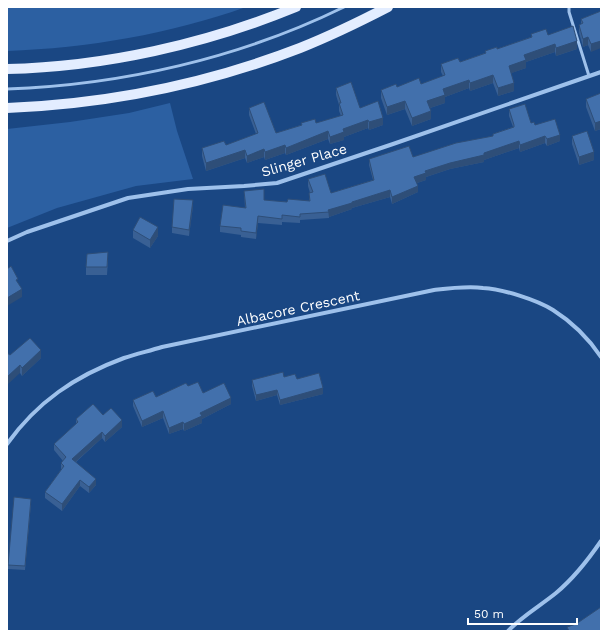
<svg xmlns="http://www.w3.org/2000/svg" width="608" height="638" font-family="'Work Sans',sans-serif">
  <rect width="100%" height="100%" fill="#1a4783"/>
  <!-- green -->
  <g fill="#2c60a2">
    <path d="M7,7H246C170,34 88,48 7,51Z"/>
    <polygon points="170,103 177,131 193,179 136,186 57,208 7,228 7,129 70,122 129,113"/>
  </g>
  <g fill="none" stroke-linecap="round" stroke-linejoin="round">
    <!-- lane -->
    <g stroke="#9ec1eb" stroke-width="3">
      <polyline points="569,7 569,12 589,76"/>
      <path d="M7,89C122,85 240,58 344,7"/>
    </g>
    <!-- street -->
    <g stroke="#9ec1eb" stroke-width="4">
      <polyline points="7,241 27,232 128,198 188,189 244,186 277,183 393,144 601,72"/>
      <path d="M7,444C37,402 75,376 124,358C136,354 149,351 162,347L434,290C451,288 467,286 483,288C503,289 537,300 553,310C572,322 589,339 601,357"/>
      <path d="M508,631C522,616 540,606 556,593C574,578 588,560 601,541"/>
    </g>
    <!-- primary -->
    <g stroke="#e3edff" stroke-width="10">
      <path d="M7,69C104,67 206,44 296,7"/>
      <path d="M7,108C107,104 207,84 300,48C330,36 359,22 388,7"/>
    </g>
  </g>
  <!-- wall -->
  <g fill="#396094">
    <polygon points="601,11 591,52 588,45 583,47 579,33 579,25 581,24 581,19"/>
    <polygon points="531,34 548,35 577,49 556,56 555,52 526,62 526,68 511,73 514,91 498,96 493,83 470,91 469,88 445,97 445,103 430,108 431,119 412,126 405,109 387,115 381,98 381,90 397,87 421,84 443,76 441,72 441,64 460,62 485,53 485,51 497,49 531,37"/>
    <polygon points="336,88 360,108 383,125 369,130 368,128 344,137 344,140 330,144 328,139 286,155 285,153 265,160 264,157 247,163 245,158 206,171 202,156 202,148 226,145 256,134 249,115 249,108 276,133 301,125 301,123 316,123 341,116 339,111 339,105 336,95"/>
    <polygon points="601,94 601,129 595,131 586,107 586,99"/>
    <polygon points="509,109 560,141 547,146 545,143 520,152 519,148 484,160 484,162 450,169 426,177 426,180 417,183 418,192 392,204 390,197 352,208 352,209 329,217 329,218 300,220 300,223 282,222 282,225 258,223 256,239 241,237 241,235 220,232 220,226 245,208 244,191 264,200 287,202 309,201 309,193 310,193 308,186 308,179 331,193 373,180 369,165 369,159 413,157 493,136 493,134 513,127 509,116"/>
    <polygon points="572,136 594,160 579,165 572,144"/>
    <polygon points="193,206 189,236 172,233 172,227"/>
    <polygon points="133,230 158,236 150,248 133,238"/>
    <polygon points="108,260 107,275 86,275 86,267"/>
    <polygon points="10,355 41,358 22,376 20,373"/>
    <polygon points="284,377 297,379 323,394 280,405 277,395 256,401 252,386 252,380"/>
    <polygon points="188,386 231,404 202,419 202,423 184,431 183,429 169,434 163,418 142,427 133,406 133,400 156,397"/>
    <polygon points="103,415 122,427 105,442 102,438 76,462 96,485 89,493 80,486 62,511 45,498 45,492 61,470 61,463 63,461 54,450 54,444 76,425 76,419"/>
    <polygon points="31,503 25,570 8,569 8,565"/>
  </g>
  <!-- shaded-wall -->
  <g fill="#2e4e78">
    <polygon points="588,37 588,45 583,47 583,39"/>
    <polygon points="577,41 577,49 556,56 556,48"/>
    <polygon points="601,41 601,48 591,52 591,44"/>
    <polygon points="555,44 555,52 526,62 526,68 509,74 509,66 524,55"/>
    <polygon points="493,75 493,83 470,91 470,83"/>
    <polygon points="469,80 469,88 445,97 445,103 427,109 427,101 443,89"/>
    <polygon points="514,83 514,91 498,96 498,88"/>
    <polygon points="405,101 405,109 387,115 387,107"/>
    <polygon points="431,111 431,119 412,126 412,118"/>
    <polygon points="383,118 383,125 369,130 369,122"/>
    <polygon points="368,120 368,128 344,137 344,140 330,144 330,137 343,129"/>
    <polygon points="601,121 601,129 595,131 595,123"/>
    <polygon points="328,131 328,139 286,155 286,148"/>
    <polygon points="560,135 560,141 547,146 547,139"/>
    <polygon points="545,136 545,143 520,152 520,145"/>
    <polygon points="519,141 519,148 484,160 484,162 450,169 426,177 426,180 414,184 414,177 425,171 450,163 484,153"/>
    <polygon points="285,145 285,153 265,160 265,152"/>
    <polygon points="264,149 264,157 247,163 247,156"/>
    <polygon points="245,150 245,158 206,171 206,163"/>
    <polygon points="594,152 594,160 579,165 579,157"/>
    <polygon points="418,186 418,192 392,204 392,197"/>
    <polygon points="390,190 390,197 352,208 352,209 329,217 328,210 352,202"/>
    <polygon points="193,200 193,206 189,236 189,230"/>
    <polygon points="258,216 258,223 256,239 256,233"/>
    <polygon points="158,227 158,236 150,248 150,240"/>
    <polygon points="22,289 22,297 7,306 7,298"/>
    <polygon points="41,350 41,358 22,376 22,368"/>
    <polygon points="20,365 20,373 7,385 7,377"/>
    <polygon points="323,388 323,394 280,405 280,400"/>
    <polygon points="277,390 277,395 256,401 256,395"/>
    <polygon points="231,398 231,404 202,419 202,423 184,431 184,424 200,413"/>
    <polygon points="163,411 163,418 142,427 142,421"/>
    <polygon points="122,420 122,427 105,442 105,436"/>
    <polygon points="183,422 183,429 169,434 169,428"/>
    <polygon points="102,432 102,438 72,465 72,459"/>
    <polygon points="96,479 96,485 89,493 89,487"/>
    <polygon points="80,480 80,486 62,511 62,504"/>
  </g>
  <!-- building -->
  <g fill="#4270ac" stroke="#2e4e78">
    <polygon points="601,11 601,41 591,44 588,37 583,39 579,25 583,23 581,19"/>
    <polygon points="573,26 577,41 556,48 555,44 524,55 526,60 509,66 514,83 498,88 493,75 470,83 469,80 443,89 445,95 427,101 431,111 412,118 405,101 387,107 381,90 396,84 397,87 419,78 421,84 445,75 441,64 458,58 460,62 486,53 485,51 497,47 497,49 532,37 531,34 546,29 548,35"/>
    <polygon points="351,82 360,108 378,101 383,118 369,122 368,120 343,129 344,132 330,137 328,131 286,148 285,145 265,152 264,149 247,156 245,150 206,163 202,148 224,141 226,145 258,133 249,108 264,102 276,133 302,125 301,123 315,119 316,123 343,115 339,103 341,103 336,88"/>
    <polygon points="601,93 601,121 595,123 586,99"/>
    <polygon points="525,104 531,123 534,122 535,125 555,119 560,135 547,139 545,136 520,145 519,141 484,153 484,155 450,163 425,171 426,173 414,177 418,186 392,197 390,190 352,202 352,203 328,210 329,212 300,214 300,217 282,215 282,219 258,216 256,233 241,231 241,228 220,226 223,205 246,208 244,191 264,189 264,200 287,202 288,199 310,201 309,193 313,192 308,179 325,174 331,193 374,180 369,159 409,146 413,157 456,143 493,136 493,134 514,127 514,125 509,109"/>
    <polygon points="587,131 594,152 579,157 572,136"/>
    <polygon points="174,199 193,200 189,230 172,227"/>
    <polygon points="140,217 158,227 150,240 133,230"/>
    <polygon points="108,252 107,267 86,267 87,254"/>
    <polygon points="11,266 18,279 16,280 22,289 7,298 7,269"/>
    <polygon points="30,338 41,350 22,368 20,365 7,377 7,353 10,355"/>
    <polygon points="283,372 284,377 295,374 297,379 319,373 323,388 280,400 277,390 256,395 252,380"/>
    <polygon points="198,382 203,393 224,383 231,398 200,413 202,416 184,424 183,422 169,428 163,411 142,421 133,400 153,391 156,397 186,383 188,386"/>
    <polygon points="93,404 103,415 111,408 122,420 105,436 102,432 72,459 96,479 89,487 80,480 62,504 45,492 64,466 61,463 66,457 54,444 78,422 76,419"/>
    <polygon points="14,497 31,499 25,566 8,565"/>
    <polygon points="601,607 601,630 598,631 569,631 567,627 576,624"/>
  </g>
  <g text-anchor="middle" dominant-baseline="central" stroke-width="3" stroke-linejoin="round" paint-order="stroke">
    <!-- street labels -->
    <g font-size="14" fill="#fff" stroke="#1a4783">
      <text transform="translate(304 160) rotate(-16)">Slinger Place</text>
      <text transform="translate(298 308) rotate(-12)">Albacore Crescent</text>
    </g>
  </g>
  <!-- border -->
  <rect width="608" height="638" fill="none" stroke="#ffffff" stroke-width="16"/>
  <!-- scale -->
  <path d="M468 618v6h109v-6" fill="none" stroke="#ffffff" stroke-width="2"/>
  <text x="474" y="618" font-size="12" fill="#ffffff" stroke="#1a4783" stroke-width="3" paint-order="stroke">50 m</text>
</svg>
